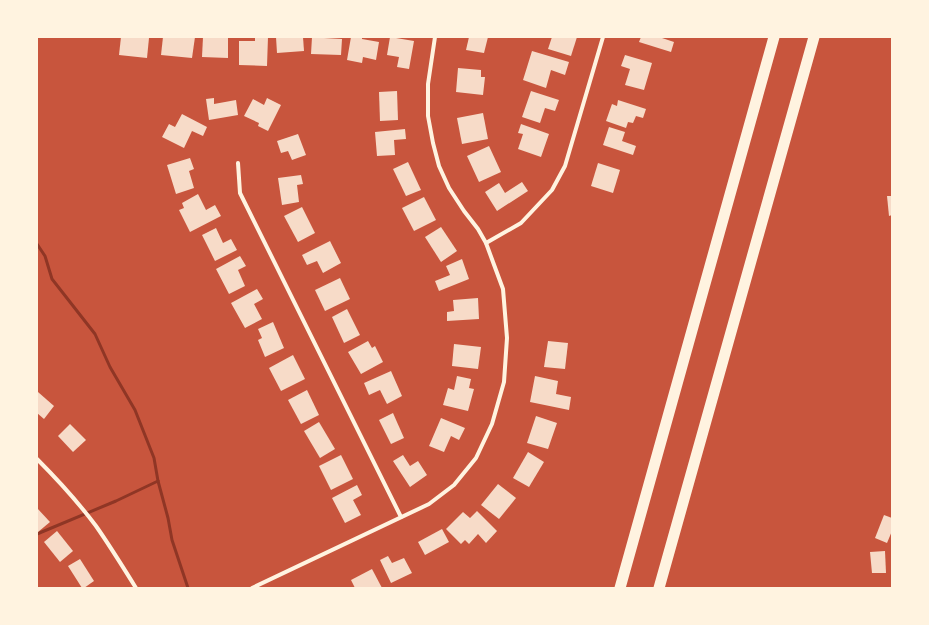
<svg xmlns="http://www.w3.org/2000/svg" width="929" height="625" font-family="'Noto Sans',sans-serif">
  <rect width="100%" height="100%" fill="#c8553d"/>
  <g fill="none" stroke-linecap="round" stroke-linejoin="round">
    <!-- stream -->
    <g stroke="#8f3625" stroke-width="3">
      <polyline points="37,244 45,256 52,279 95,334 110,367 135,410 154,458 158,481 168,518 172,540 188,588"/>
      <polyline points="37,534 116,501 158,481"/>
    </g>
  </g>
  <!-- building -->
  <g fill="#f7dbc8">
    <polygon points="121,37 139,37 149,38 147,58 119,55"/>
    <polygon points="163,37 195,37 192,58 161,55"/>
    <polygon points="203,37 228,37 228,58 202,57"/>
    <polygon points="255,37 268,37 267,66 239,65 239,41 255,41"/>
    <polygon points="276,37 303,37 304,51 277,53"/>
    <polygon points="312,37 324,37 324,38 342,39 341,55 311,54"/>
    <polygon points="351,37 362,37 362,39 379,42 376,60 363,57 362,63 347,60"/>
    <polygon points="390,37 414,41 409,69 397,67 399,57 387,55"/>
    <polygon points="469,37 488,37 484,53 466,50"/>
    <polygon points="552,37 577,37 571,56 548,49"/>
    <polygon points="641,37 659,37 674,42 671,52 639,42"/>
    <polygon points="532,51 569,62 565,75 551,70 546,88 523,80"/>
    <polygon points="625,55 652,63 644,90 625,85 630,69 621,66"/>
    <polygon points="458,68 481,70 481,77 485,77 483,95 456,92"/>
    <polygon points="397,91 398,120 380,121 379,92"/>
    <polygon points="531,91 559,100 555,111 545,108 540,123 522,117"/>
    <polygon points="214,98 214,104 236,100 238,115 209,120 206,99"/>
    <polygon points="267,98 281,105 268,131 258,126 259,123 244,116 253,99 264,105"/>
    <polygon points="618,100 646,109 643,118 636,116 633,123 628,122 626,128 606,121 612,104 617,106"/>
    <polygon points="483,113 488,139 462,144 457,118"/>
    <polygon points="182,114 207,127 203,136 192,131 184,148 162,137 169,124 175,127"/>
    <polygon points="521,124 549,134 541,157 518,149 523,134 518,133"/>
    <polygon points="609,127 625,132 622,141 636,146 633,155 603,145"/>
    <polygon points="405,129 406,139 394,140 395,155 377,156 375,132"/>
    <polygon points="298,134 306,155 292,160 288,151 281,153 277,141"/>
    <polygon points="489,146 501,172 479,182 467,156"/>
    <polygon points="190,158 194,169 189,171 194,188 176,194 167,165"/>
    <polygon points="408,162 421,190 406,196 393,169"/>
    <polygon points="598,163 620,170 613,193 591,186"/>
    <polygon points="301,175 303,184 297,185 299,202 282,205 278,178"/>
    <polygon points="522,182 528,191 497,211 485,192 499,183 505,193"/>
    <polygon points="198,194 206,210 215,205 221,216 190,232 179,210 184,208 182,203"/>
    <polygon points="887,196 892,196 892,215 889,216"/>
    <polygon points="424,197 436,220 414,231 402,208"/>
    <polygon points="302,207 315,233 298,242 284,216"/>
    <polygon points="441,227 457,251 441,262 425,237"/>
    <polygon points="216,228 223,243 231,239 237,250 215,261 202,235"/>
    <polygon points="330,241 341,263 323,273 317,261 307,265 302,255"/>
    <polygon points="240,256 246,266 238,270 245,286 229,294 216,269"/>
    <polygon points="462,259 469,279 439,291 435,281 450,275 446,266"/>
    <polygon points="340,278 350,299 325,311 315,290"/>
    <polygon points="257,289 263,299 254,304 262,319 245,328 231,303"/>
    <polygon points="478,298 479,319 447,321 447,312 454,311 453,300"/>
    <polygon points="347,309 360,335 344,343 332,317"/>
    <polygon points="273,322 284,348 265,357 258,340 262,338 258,329"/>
    <polygon points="368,341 372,348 375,346 383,362 361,374 348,352"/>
    <polygon points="548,341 568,343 565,369 544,367"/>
    <polygon points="454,344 481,347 478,369 452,366"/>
    <polygon points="293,355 305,379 281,391 269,368"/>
    <polygon points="391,371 402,396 387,404 380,390 369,395 364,383"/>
    <polygon points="457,376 471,379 469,388 474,389 468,411 443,405 448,388 454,390"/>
    <polygon points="535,376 558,381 556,394 571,397 569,410 530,402"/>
    <polygon points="307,390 319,415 301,424 288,400"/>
    <polygon points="38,392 54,406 44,419 37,413"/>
    <polygon points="393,413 404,438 391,444 379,420"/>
    <polygon points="536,416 557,423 548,449 527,443"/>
    <polygon points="441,418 465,428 459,440 451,436 444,452 429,446"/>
    <polygon points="319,422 335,449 320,458 304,431"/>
    <polygon points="70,424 86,440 73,452 58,436"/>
    <polygon points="528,452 544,462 529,487 513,478"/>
    <polygon points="341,455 353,479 331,490 319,466"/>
    <polygon points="403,455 410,466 418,461 427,475 410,487 393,461"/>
    <polygon points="498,484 516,498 499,519 481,505"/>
    <polygon points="357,485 362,495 353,500 361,515 345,523 332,498"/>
    <polygon points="37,508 50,522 38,532 37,531"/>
    <polygon points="477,511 497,531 486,543 478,534 469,544 465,540 461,544 446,529 463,512 470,518"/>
    <polygon points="884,515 892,518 892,531 887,543 875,538"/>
    <polygon points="442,529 449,542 425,555 418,542"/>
    <polygon points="57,531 73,551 60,562 44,542"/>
    <polygon points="885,551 886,573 872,573 870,552"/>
    <polygon points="388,556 392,563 404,558 412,573 391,583 380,560"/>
    <polygon points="80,559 94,581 84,588 82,588 68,566"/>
    <polygon points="372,569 382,588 355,588 351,580"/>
  </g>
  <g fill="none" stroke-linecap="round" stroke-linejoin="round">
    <!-- minor -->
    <g stroke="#fff3e0" stroke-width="4">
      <polyline points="238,163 240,193 401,517"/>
      <polyline points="486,243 521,223 552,190 565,166 603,37"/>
      <path d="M37,459C58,480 78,502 96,526C110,546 123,567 136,588"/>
      <polyline points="252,588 429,504 454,485 476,458 492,424 504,382 507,338 503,289 493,262 486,243 478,229 464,211 449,188 439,166 433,143 428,116 428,84 435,37"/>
    </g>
    <!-- motorway -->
    <g stroke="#fff3e0" stroke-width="11">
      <polyline points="620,588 774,37"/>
      <polyline points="659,588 814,37"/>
    </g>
  </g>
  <!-- border -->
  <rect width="929" height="625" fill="none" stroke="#fff3e0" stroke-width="76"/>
</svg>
